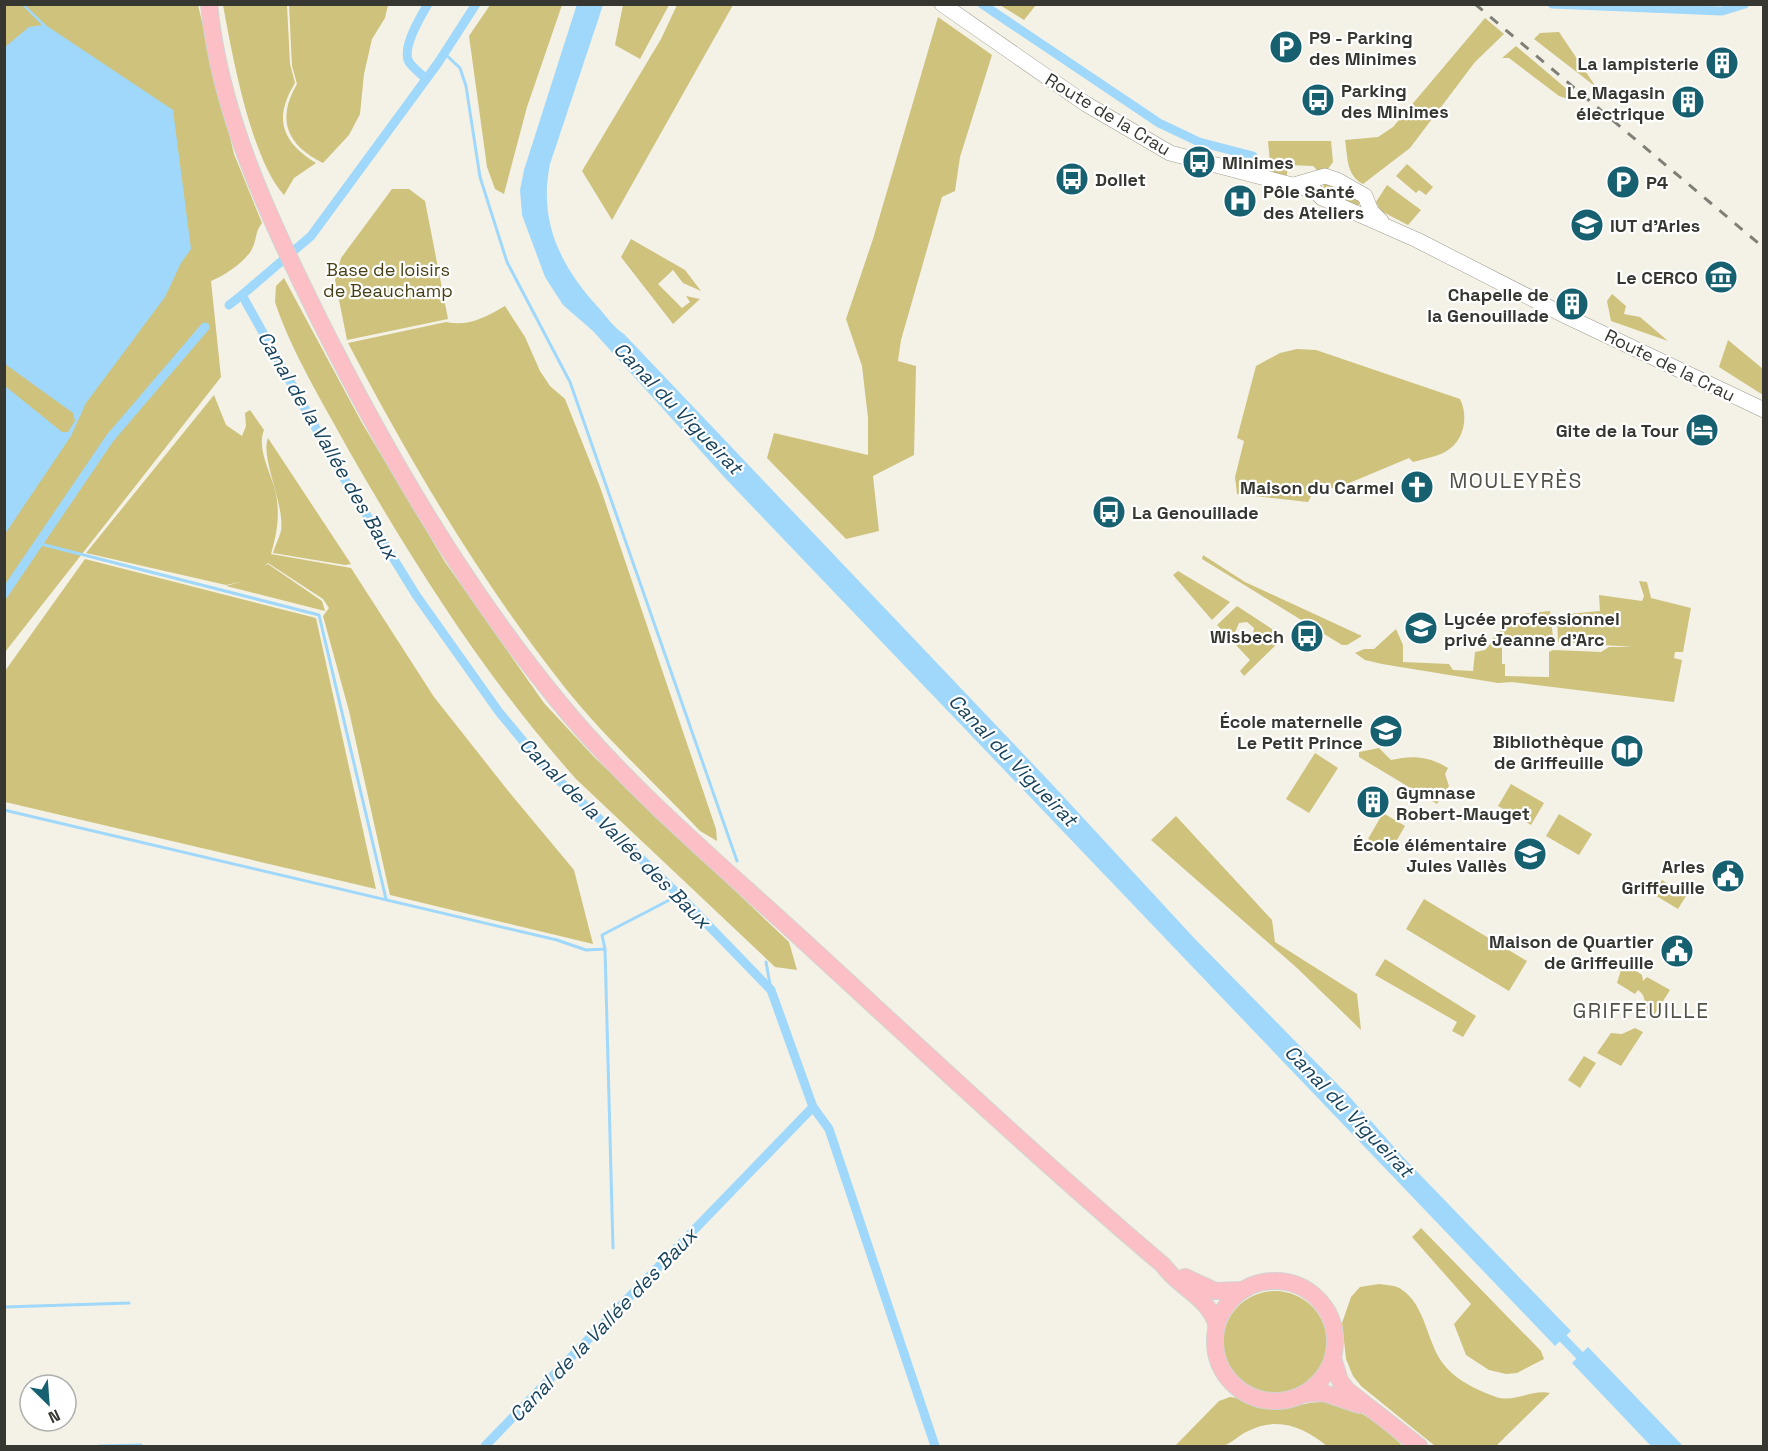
<svg xmlns="http://www.w3.org/2000/svg" width="1768" height="1451" font-family="'Space Grotesk',sans-serif">
  <rect width="100%" height="100%" fill="#f4f2e6"/>
  <!-- green -->
  <g fill="#cec27d">
    <path d="M4,5H198L234,154L262,223C255,232 257,239 252,249C246,261 224,276 211,281L221,377L5,652Z"/>
    <path d="M223,5H287L290,64L295,83C273,119 282,142 316,163L294,178L284,195C251,159 232,54 223,5Z"/>
    <path d="M289,5H388L385,18L372,39L364,74L360,114L349,135L323,163C287,145 276,120 297,84L292,66Z"/>
    <polygon points="490,5 562,5 527,107 504,194 495,189 487,167 469,36"/>
    <polygon points="623,5 669,5 640,59 615,45"/>
    <polygon points="677,5 733,5 612,220 582,171 661,39"/>
    <polygon points="1000,5 1036,5 1024,20"/>
    <polygon points="938,17 992,55 960,157 955,191 942,197 901,340 898,361 916,366 914,455 873,476 879,531 846,539 767,458 774,433 868,455 868,418 862,366 846,319 873,239"/>
    <path d="M1485,18L1504,34L1475,62L1410,148L1363,184C1346,175 1348,158 1345,140L1378,137L1393,127Z"/>
    <polygon points="1559,32 1596,87 1534,39 1540,33"/>
    <polygon points="1516,46 1575,96 1571,100 1559,96 1509,58 1502,58"/>
    <polygon points="1268,141 1331,141 1333,162 1328,169 1318,171 1313,166 1289,165 1286,178 1271,174"/>
    <polygon points="1407,164 1433,187 1426,195 1419,190 1416,193 1396,176"/>
    <polygon points="1324,181 1360,200 1359,205 1356,206 1323,191"/>
    <polygon points="1387,185 1421,210 1408,225 1381,211 1376,202"/>
    <polygon points="392,189 409,189 425,201 448,319 347,340 335,280 341,258"/>
    <polygon points="631,239 685,270 701,291 683,283 673,270 658,284 682,308 690,302 686,296 700,299 673,324 621,257"/>
    <path d="M284,278L362,423L445,562L544,703L595,758L789,942L797,970L775,967L576,779C486,678 415,566 348,449C323,403 291,351 275,302L276,286Z"/>
    <polygon points="1612,294 1626,306 1624,314 1640,317 1668,341 1611,321 1607,301"/>
    <path d="M505,306L525,337L540,371L550,386L565,399L600,487L716,829L717,841L700,831C656,784 607,740 566,689C481,582 411,463 348,343L446,322C468,327 486,317 505,306Z"/>
    <polygon points="1728,340 1763,369 1763,395 1719,367"/>
    <path d="M1297,349L1316,350L1460,399C1469,417 1464,442 1445,452C1436,457 1423,459 1413,462L1409,458L1335,489L1318,483L1308,502L1237,494L1235,477L1244,441L1237,438L1256,366L1280,353Z"/>
    <path d="M214,395L226,425L242,436L246,426L245,413L250,410L264,430C256,450 272,474 276,494C280,516 277,533 271,554L351,568L434,697L509,792L574,870L593,944L390,895L349,711L323,616L329,608L323,599L268,563L264,566L268,564L322,601L325,611L226,586L240,582L226,585L86,553Z"/>
    <path d="M268,438L351,564L345,565L273,553C275,546 279,538 281,531C285,504 260,458 268,438Z"/>
    <polygon points="1203,555 1245,582 1362,636 1347,645 1342,645 1202,559"/>
    <polygon points="85,559 316,618 376,889 5,802 5,671"/>
    <polygon points="1178,571 1230,602 1212,620 1173,575"/>
    <polygon points="1639,581 1647,582 1651,598 1691,608 1683,652 1675,652 1674,658 1682,660 1674,702 1512,682 1498,683 1382,664 1365,660 1355,653 1364,649 1374,649 1396,629 1403,645 1403,662 1449,664 1453,670 1473,671 1475,652 1485,650 1491,643 1502,648 1502,664 1505,664 1505,676 1549,677 1549,652 1553,650 1601,652 1609,647 1633,647 1558,642 1557,615 1600,611 1599,595 1642,601 1644,596"/>
    <polygon points="1237,606 1284,637 1244,676 1240,671 1250,660 1235,644 1239,639 1246,642 1252,638 1254,628 1247,622 1239,623 1232,640 1217,625"/>
    <polygon points="1550,611 1553,637 1544,645 1503,644 1492,639 1501,630 1503,616"/>
    <path d="M1379,748L1391,760C1412,755 1429,756 1448,768L1445,774L1449,786L1437,804L1359,757V752Z"/>
    <polygon points="1315,753 1338,768 1309,813 1286,799"/>
    <polygon points="1511,784 1544,803 1531,825 1498,806"/>
    <polygon points="1383,813 1405,826 1390,852 1368,839"/>
    <polygon points="1559,814 1592,834 1579,855 1546,836"/>
    <polygon points="1176,816 1272,920 1275,942 1357,994 1361,1030 1297,968 1151,840"/>
    <polygon points="1662,880 1686,896 1678,909 1653,894"/>
    <polygon points="1424,899 1527,961 1509,991 1406,929"/>
    <polygon points="1385,959 1476,1016 1463,1037 1452,1031 1457,1022 1375,975"/>
    <path d="M1630,967L1642,975L1643,981L1647,977L1670,990L1653,1017L1643,1010C1646,1002 1645,995 1638,990L1635,994L1617,983L1621,970Z"/>
    <polygon points="1635,1028 1643,1032 1621,1066 1597,1053 1611,1033 1622,1034"/>
    <polygon points="1584,1056 1596,1063 1580,1088 1568,1080"/>
    <polygon points="1421,1228 1541,1351 1544,1359 1517,1373 1506,1374 1489,1370 1466,1355 1454,1324 1471,1304 1412,1237"/>
    <path d="M1379,1284C1385,1285 1396,1285 1401,1289C1427,1306 1426,1344 1445,1366C1456,1380 1479,1391 1496,1397C1516,1403 1531,1389 1550,1393L1496,1446H1435L1361,1386L1353,1376L1346,1359L1342,1323L1351,1297L1360,1287Z"/>
    <circle cx="1275" cy="1343" r="52"/>
    <path d="M1230,1397C1245,1398 1257,1408 1274,1408C1291,1409 1307,1401 1324,1402C1354,1402 1383,1427 1403,1446H1327C1302,1426 1276,1416 1246,1432C1238,1436 1229,1445 1222,1446C1208,1450 1189,1446 1175,1446L1219,1401Z"/>
  </g>
  <!-- water -->
  <g fill="#a0d8fb">
    <path d="M577,4L603,5L550,164C538,221 561,267 598,307C607,317 613,327 624,334L1050,782L1195,939L1348,1095L1402,1156L1571,1331L1555,1346L725,478L593,331L563,305L545,277L522,215L520,190L524,170Z"/>
    <polygon points="25,5 47,26 173,110 191,249 181,263 165,297 86,403 71,436 5,534 5,386 62,432 68,432 75,421 73,413 5,364 5,47 29,27 42,25 22,5"/>
    <polygon points="1588,1347 1683,1446 1651,1446 1572,1363"/>
  </g>
  <g fill="none" stroke-linecap="round" stroke-linejoin="round">
    <!-- stream -->
    <g stroke="#a0d8fb" stroke-width="3">
      <polyline points="444,53 460,68 466,86 480,177 507,262 570,382 737,861"/>
      <polyline points="37,543 319,615 386,899"/>
      <polyline points="4,810 557,940 586,950 605,949"/>
      <polyline points="766,962 771,990"/>
      <polyline points="613,1248 605,949 602,935 679,895"/>
      <polyline points="4,1307 129,1303"/>
      <polyline points="99,1446 141,1445"/>
    </g>
    <!-- canal -->
    <g stroke="#a0d8fb" stroke-width="9">
      <polyline points="476,4 438,63 311,236 242,295 342,475 416,595 499,712 543,765 679,895 771,990 813,1107 485,1446"/>
      <polyline points="982,4 1159,123 1199,142 1253,156"/>
      <polyline points="1552,4 1722,11 1745,4"/>
      <path d="M426,79C421,74 413,68 409,62C401,48 421,16 428,4"/>
      <polyline points="229,305 242,295"/>
      <polyline points="4,594 110,438 205,327"/>
      <polyline points="813,1107 829,1129 935,1446"/>
      <polyline points="1555,1330 1587,1363"/>
    </g>
    <!-- secondary casing -->
    <g stroke="#9f9e92" stroke-width="16">
      <g id="secondary">
        <polyline points="942,4 1086,104 1170,153 1315,191 1322,198 1417,240 1568,317 1764,410"/>
        <polyline points="1294,185 1325,176 1337,180 1365,196 1371,211 1381,221"/>
      </g>
    </g>
    <!-- primary casing -->
    <g stroke="#d3d3d2" stroke-width="18">
      <g id="primary">
        <path d="M209,4C220,116 269,217 318,317C385,451 462,584 558,701C628,787 714,859 795,933C917,1045 1037,1158 1163,1265C1179,1288 1209,1297 1217,1326"/>
        <polyline points="1185,1277 1215,1291 1243,1290"/>
        <circle cx="1275" cy="1341" r="60"/>
        <polyline points="1333,1358 1340,1381 1347,1390 1419,1446"/>
        <polyline points="1303,1394 1324,1393 1359,1405"/>
      </g>
    </g>
    <!-- secondary -->
    <use href="#secondary" stroke="#fff" stroke-width="15"/>
    <!-- primary -->
    <use href="#primary" stroke="#fbbfc5" stroke-width="16"/>
    <!-- rail -->
    <polyline stroke="#807f77" stroke-width="3" stroke-dasharray="10 10" stroke-linecap="butt" points="1475,4 1764,248"/>
  </g>
  <!-- icons -->
  <defs>
    <g id="parking-disc" transform="scale(1.725)"><circle r="9.5" fill="#17606f" stroke="#fff"/><path d="M-3.5-5.5H1a3.5 3.5 0 0 1 0 7H-1V5.5H-3.5ZM-1-3.4V-.6H.8a1.4 1.4 0 0 0 0-2.8Z" fill="#fff"/></g>
    <g id="building-disc" transform="scale(1.725)"><circle r="9.5" fill="#17606f" stroke="#fff"/><path d="M-4-6H4V6H1V3H-1V6H-4ZM-2.5-4.3h1.7v1.8h-1.7ZM.8-4.3h1.7v1.8H.8ZM-2.5-1h1.7V.8h-1.7ZM.8-1h1.7V.8H.8Z" fill="#fff"/></g>
    <g id="bus-disc" transform="scale(1.725)"><circle r="9.5" fill="#17606f" stroke="#fff"/><path d="M-5-6H5V4H4V6H2V4H-2V6H-4V4H-5ZM-3.5-4V0h7V-4ZM-3.5 1.2v1.5H-2V1.2ZM2 1.2v1.5H3.5V1.2Z" fill="#fff"/></g>
    <g id="hospital-disc" transform="scale(1.725)"><circle r="9.5" fill="#17606f" stroke="#fff"/><path d="M-5-5h3v3.5h4V-5h3V5h-3V1.5h-4V5h-3Z" fill="#fff"/></g>
    <g id="university-disc" transform="scale(1.725)"><circle r="9.5" fill="#17606f" stroke="#fff"/><path d="M0-5L7-2L0 1L-7-2ZM-4 1L0 2.5L4 1V4Q0 6-4 4Z" fill="#fff"/></g>
    <g id="museum-disc" transform="scale(1.725)"><circle r="9.5" fill="#17606f" stroke="#fff"/><path d="M0-6L6-3V-2H-6V-3ZM-5-1h2V3h-2ZM-1-1h2V3h-2ZM3-1h2V3H3ZM-6 4H6V6H-6Z" fill="#fff"/></g>
    <g id="hotel-disc" transform="scale(1.725)"><circle r="9.5" fill="#17606f" stroke="#fff"/><path d="M-6-4.5h1.5V1H6V5H4.5V3h-9V5H-6ZM-4 0a1.8 1.8 0 1 1 3.6 0ZM.5 0V-2.5h3Q6-2.5 6 0Z" fill="#fff"/></g>
    <g id="church-disc" transform="scale(1.725)"><circle r="9.5" fill="#17606f" stroke="#fff"/><path d="M-1.2-6h2.4v3.5h3.3v2.4h-3.3V6h-2.4V-.1h-3.3v-2.4h3.3Z" fill="#fff"/></g>
    <g id="school-disc" transform="scale(1.725)"><circle r="9.5" fill="#17606f" stroke="#fff"/><path d="M0-5L7-2L0 1L-7-2ZM-4 1L0 2.5L4 1V4Q0 6-4 4Z" fill="#fff"/></g>
    <g id="library-disc" transform="scale(1.725)"><circle r="9.5" fill="#17606f" stroke="#fff"/><path d="M-6-4Q-3-5.5-.7-3.5V5Q-3 3-6 4ZM6-4Q3-5.5 .7-3.5V5Q3 3 6 4Z" fill="#fff"/></g>
    <g id="civic-disc" transform="scale(1.725)"><circle r="9.5" fill="#17606f" stroke="#fff"/><path d="M-.6-6.5H3V-4.5H.6V-3L4-1V1h2V6H-6V1h2V-1L-.6-3ZM-1.2 2.5V6h2.4V2.5Z" fill="#fff"/></g>
  </defs>
  <g fill-rule="evenodd">
    <use href="#parking-disc" x="1286" y="47"/>
    <use href="#building-disc" x="1722" y="63"/>
    <use href="#bus-disc" x="1318" y="100"/>
    <use href="#building-disc" x="1688" y="102"/>
    <use href="#bus-disc" x="1199" y="162"/>
    <use href="#bus-disc" x="1072" y="179"/>
    <use href="#parking-disc" x="1623" y="182"/>
    <use href="#hospital-disc" x="1240" y="201"/>
    <use href="#university-disc" x="1587" y="225"/>
    <use href="#museum-disc" x="1721" y="277"/>
    <use href="#building-disc" x="1572" y="304"/>
    <use href="#hotel-disc" x="1702" y="430"/>
    <use href="#church-disc" x="1417" y="487"/>
    <use href="#bus-disc" x="1109" y="512"/>
    <use href="#school-disc" x="1421" y="628"/>
    <use href="#bus-disc" x="1307" y="636"/>
    <use href="#school-disc" x="1386" y="731"/>
    <use href="#library-disc" x="1627" y="751"/>
    <use href="#building-disc" x="1373" y="802"/>
    <use href="#school-disc" x="1530" y="854"/>
    <use href="#civic-disc" x="1728" y="876"/>
    <use href="#civic-disc" x="1677" y="951"/>
  </g>
  <g text-anchor="middle" dominant-baseline="central" stroke-width="4.5" stroke-linejoin="round" paint-order="stroke">
    <!-- poi labels -->
    <g font-size="18" font-weight="bold" fill="#373732" stroke="#fff" text-anchor="end">
      <text x="1309" y="37" text-anchor="start">P9 - Parking<tspan x="1309" dy="21">des Minimes</tspan></text>
      <text x="1699" y="63">La lampisterie</text>
      <text x="1341" y="90" text-anchor="start">Parking<tspan x="1341" dy="21">des Minimes</tspan></text>
      <text x="1665" y="92">Le Magasin<tspan x="1665" dy="21">électrique</tspan></text>
      <text x="1222" y="162" text-anchor="start">Minimes</text>
      <text x="1095" y="179" text-anchor="start">Dollet</text>
      <text x="1646" y="182" text-anchor="start">P4</text>
      <text x="1263" y="191" text-anchor="start">Pôle Santé<tspan x="1263" dy="21">des Ateliers</tspan></text>
      <text x="1610" y="225" text-anchor="start">IUT d'Arles</text>
      <text x="1698" y="277">Le CERCO</text>
      <text x="1549" y="294">Chapelle de<tspan x="1549" dy="21">la Genouillade</tspan></text>
      <text x="1679" y="430">Gite de la Tour</text>
      <text x="1394" y="487">Maison du Carmel</text>
      <text x="1132" y="512" text-anchor="start">La Genouillade</text>
      <text x="1444" y="618" text-anchor="start">Lycée professionnel<tspan x="1444" dy="21">privé Jeanne d'Arc</tspan></text>
      <text x="1284" y="636">Wisbech</text>
      <text x="1363" y="721">École maternelle<tspan x="1363" dy="21">Le Petit Prince</tspan></text>
      <text x="1604" y="741">Bibliothèque<tspan x="1604" dy="21">de Griffeuille</tspan></text>
      <text x="1396" y="792" text-anchor="start">Gymnase<tspan x="1396" dy="21">Robert-Mauget</tspan></text>
      <text x="1507" y="844">École élémentaire<tspan x="1507" dy="21">Jules Vallès</tspan></text>
      <text x="1705" y="866">Arles<tspan x="1705" dy="21">Griffeuille</tspan></text>
      <text x="1654" y="941">Maison de Quartier<tspan x="1654" dy="21">de Griffeuille</tspan></text>
    </g>
    <!-- street labels -->
    <g font-size="18" fill="#373732" stroke="#fff">
      <text transform="translate(1108 114) rotate(31)">Route de la Crau</text>
      <text transform="translate(1670 365) rotate(26)">Route de la Crau</text>
    </g>
    <!-- park labels -->
    <g font-size="18" fill="#473f14" stroke="#fff">
      <text x="388" y="269">Base de loisirs<tspan x="388" dy="21">de Beauchamp</tspan></text>
    </g>
    <!-- water labels -->
    <g font-size="20" font-style="italic" fill="#1a445c" stroke="#fff">
      <text transform="translate(678 408) rotate(46)">Canal du Vigueirat</text>
      <text transform="translate(328 445) rotate(60)">Canal de la Vallée des Baux</text>
      <text transform="translate(1013 760) rotate(46)">Canal du Vigueirat</text>
      <text transform="translate(615 833) rotate(45)">Canal de la Vallée des Baux</text>
      <text transform="translate(1349 1111) rotate(46)">Canal du Vigueirat</text>
      <text transform="translate(603 1325) rotate(-46)">Canal de la Vallée des Baux</text>
    </g>
    <!-- quarter labels -->
    <g font-size="21" letter-spacing="1.5" fill="#545248" stroke="#fff">
      <text x="1516" y="480">MOULEYRÈS</text>
      <text x="1641" y="1010">GRIFFEUILLE</text>
    </g>
  </g>
  <!-- border -->
  <rect width="1768" height="1451" fill="none" stroke="#373732" stroke-width="12"/>
  <!-- north arrow -->
  <g transform="translate(48 1403) rotate(155)"><circle r="28" fill="#ffffff" stroke="#afafad" stroke-width="1.5"/>
  <path d="M0-4.5L10 22L0 15L-10 22Z" fill="#17606f"/>
  <text y="-9" font-size="16" font-weight="bold" text-anchor="middle" fill="#373732">N</text>
  </g>
</svg>
